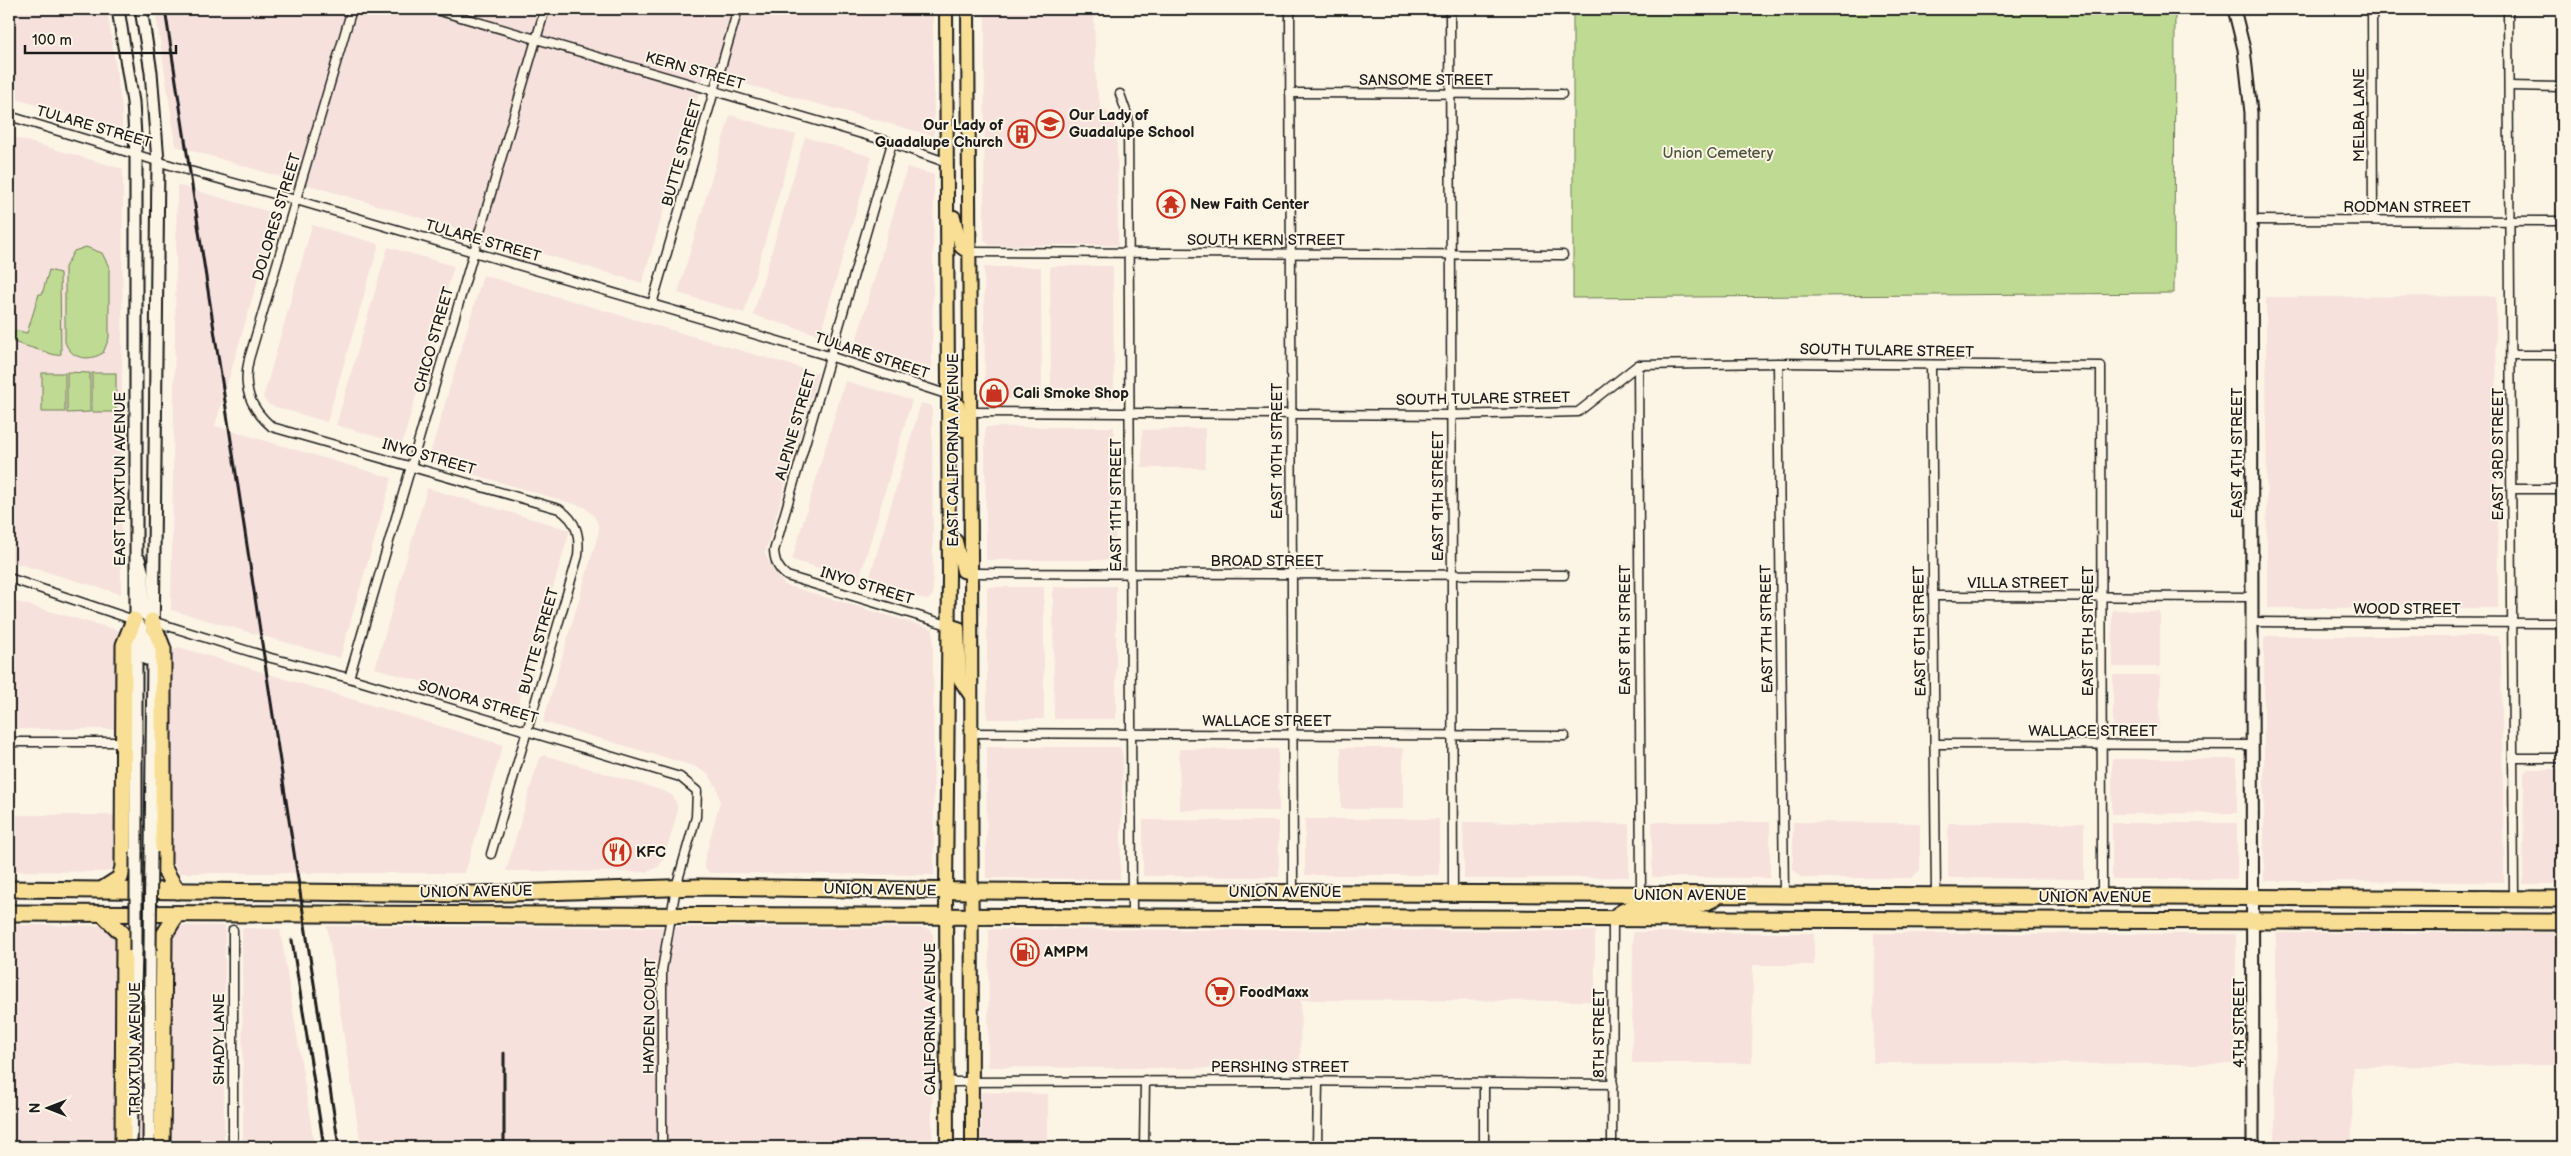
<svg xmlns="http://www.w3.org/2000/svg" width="2571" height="1156" font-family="'Balsamiq Sans',sans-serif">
  <rect width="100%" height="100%" fill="#fcf5e5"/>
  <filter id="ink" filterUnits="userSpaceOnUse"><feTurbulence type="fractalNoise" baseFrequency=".02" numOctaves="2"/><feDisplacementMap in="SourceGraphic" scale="10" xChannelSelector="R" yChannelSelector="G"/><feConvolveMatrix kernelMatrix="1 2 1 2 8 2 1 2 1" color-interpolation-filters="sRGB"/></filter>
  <g filter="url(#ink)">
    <!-- built -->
    <g fill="#f6e1dd">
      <polygon points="9,9 107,9 122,109 122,130 9,97"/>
      <polygon points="155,9 933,9 934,136 705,73 642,283 176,146"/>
      <polygon points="985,9 1094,9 1096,86 1101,107 1112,116 1117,131 1118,245 989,245 984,239"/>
      <polygon points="730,115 796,135 744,313 678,293"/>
      <polygon points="9,136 123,169 121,594 9,561"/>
      <polygon points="805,137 872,157 820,335 753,315"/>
      <polygon points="907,167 934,175 932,368 855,345"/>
      <polygon points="177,185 277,214 215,426 392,478 340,658 171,610"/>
      <polygon points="312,225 379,244 327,422 269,405 263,398"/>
      <polygon points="388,247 454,266 402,444 336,425"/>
      <polygon points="1050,266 1113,266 1114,399 1051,399"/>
      <polygon points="984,267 1041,267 1042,399 985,399"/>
      <polygon points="483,275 818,373 765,554 776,575 785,585 933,629 934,875 710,873 705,869 704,862 720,801 717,788 708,774 694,766 543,722 599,531 598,525 594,516 584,507 428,461"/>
      <polygon points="2496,296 2498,608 2267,608 2266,297"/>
      <polygon points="845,381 912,400 859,580 792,560"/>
      <polygon points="921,403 932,406 933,595 928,600 868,583"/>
      <polygon points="985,427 1114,427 1115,560 986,560"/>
      <polygon points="1205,428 1205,468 1142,468 1142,430"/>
      <polygon points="427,488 570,530 517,710 375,668"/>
      <polygon points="1116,586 1116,719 1054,719 1053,587"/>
      <rect x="987" y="587" width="57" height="132"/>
      <polygon points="10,600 121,631 121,729 9,729"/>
      <polygon points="2112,610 2160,611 2160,667 2113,667"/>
      <polygon points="2267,636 2498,636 2501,646 2504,882 2264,881 2264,639"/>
      <polygon points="179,647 503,745 465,873 179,873 170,855 170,810 172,651"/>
      <polygon points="2113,675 2160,675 2159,731 2113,731"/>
      <polygon points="987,747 1120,747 1123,756 1120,879 986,878"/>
      <rect x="1341" y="748" width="62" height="61"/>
      <polygon points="1179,749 1278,749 1279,811 1180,810"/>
      <polygon points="544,755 664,791 673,796 677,805 677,814 664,859 658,867 646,872 506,871 539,759"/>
      <polygon points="2112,759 2237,759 2237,813 2112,814"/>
      <polygon points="2527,769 2562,769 2562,884 2523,884 2524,773"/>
      <polygon points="9,815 115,815 114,863 112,869 106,872 9,871"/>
      <rect x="1305" y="819" width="134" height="56"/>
      <polygon points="1143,820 1278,821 1279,877 1143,876"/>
      <polygon points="1463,822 1629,824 1629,877 1464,879"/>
      <polygon points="1652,822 1770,822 1770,878 1652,877"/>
      <polygon points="1793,822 1920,823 1920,870 1912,878 1802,878 1793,869"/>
      <polygon points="1948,823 2084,823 2084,879 1948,878"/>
      <rect x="2112" y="823" width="125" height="56"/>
      <polygon points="9,925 225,926 224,1143 205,1143 205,1147 9,1147"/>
      <polygon points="327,926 926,928 931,930 933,935 932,1147 361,1147"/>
      <polygon points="242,928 280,929 314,1143 243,1143"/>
      <polygon points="989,929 1595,931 1595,1001 1301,1000 1300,1069 988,1067"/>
      <polygon points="1633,932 1814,933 1814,965 1753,965 1752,1063 1632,1063"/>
      <polygon points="1874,933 2236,934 2235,1064 1873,1063"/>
      <polygon points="2276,933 2559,933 2558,1065 2353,1067 2352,1147 2275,1147"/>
      <polygon points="981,1092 1048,1094 1048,1147 981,1147"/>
    </g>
    <!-- green -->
    <g fill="#bfda92" stroke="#6e7b57">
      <polygon points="1573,9 2175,9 2174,293 1573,298"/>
      <path d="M86,247L102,253L109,267V338L103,353C88,362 71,359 65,342V267L74,251Z"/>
      <polygon points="49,270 60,273 61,354 55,355 13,342 15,330 27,333 39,294 42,294"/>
      <polygon points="67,372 90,373 90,412 67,413"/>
      <rect x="42" y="373" width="23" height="39"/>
      <rect x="92" y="373" width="24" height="39"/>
    </g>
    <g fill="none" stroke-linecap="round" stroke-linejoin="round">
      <!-- street casing -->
      <g stroke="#1c1c1c" stroke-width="11">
        <g id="street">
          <path d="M352,9L249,359C242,388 250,408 272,427L559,509C577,521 580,535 578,556L491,854"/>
          <polyline points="433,9 886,141 948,163"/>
          <polyline points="1290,9 1293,893"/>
          <polyline points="1450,9 1453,893"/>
          <polyline points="2372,9 2373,220"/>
          <polyline points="2508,9 2514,899"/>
          <polyline points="2509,86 2562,87"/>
          <polyline points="1290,93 1562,94"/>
          <polyline points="1120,94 1128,117 1132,917"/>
          <polyline points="9,116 190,171 296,200 829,356 949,395"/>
          <path d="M892,143L774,551C775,562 778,569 787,576L948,625"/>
          <polyline points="2252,220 2562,221"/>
          <polyline points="968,252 1563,255"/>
          <polyline points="652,304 738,9"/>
          <polyline points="2511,355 2562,355"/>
          <polyline points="1778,363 1784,895"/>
          <polyline points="1638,365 1641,895"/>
          <polyline points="1931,365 1936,896"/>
          <polyline points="969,412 1451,415 1578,412 1638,365 1778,363 2101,366 2102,897"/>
          <polyline points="2512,489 2562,489"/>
          <polyline points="970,573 1564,575"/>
          <polyline points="9,578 134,620"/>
          <polyline points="1933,596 2252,597"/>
          <polyline points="152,621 271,658 349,678 680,777 697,791 696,817 676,887 662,970 662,1147"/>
          <polyline points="2251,622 2562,623"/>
          <polyline points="349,678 545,9"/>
          <polyline points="970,733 1565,736"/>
          <polyline points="9,742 124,742"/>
          <polyline points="1935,744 2251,745"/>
          <polyline points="2513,758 2562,758"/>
          <polyline points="947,1082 1285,1081 1613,1084"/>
          <polyline points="233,1147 233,930"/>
          <polyline points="1144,1147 1145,1080"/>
          <polyline points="1317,1147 1318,1081"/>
          <polyline points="1484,1147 1484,1084"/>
          <polyline points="1612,1147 1613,919"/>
        </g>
      </g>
      <!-- secondary casing -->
      <g stroke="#1c1c1c" stroke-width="15">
        <g id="secondary">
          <polyline points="118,9 133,102 136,154 136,852"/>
          <polyline points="141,9 151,72 158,161 151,852"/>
          <polyline points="2234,9 2244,49 2251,113 2253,1147"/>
          <polyline points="139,559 143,574 143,612 152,621"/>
          <polyline points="134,620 142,629 146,659"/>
          <polyline points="131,1147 136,951"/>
          <polyline points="149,1147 150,950"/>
        </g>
      </g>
      <!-- primary casing -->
      <g stroke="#1c1c1c" stroke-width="16">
        <g id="primary">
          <polyline points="946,9 949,574 946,890 947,1147"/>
          <path d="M968,9C969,388 974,768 972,1147"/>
          <polyline points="954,217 961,247 968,252"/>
          <polyline points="949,395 958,405 963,430"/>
          <polyline points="956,541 963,571 970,573"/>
          <polyline points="948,625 958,628 960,680 970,695"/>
        </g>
      </g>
      <!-- highway casing -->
      <g stroke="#1c1c1c" stroke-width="19">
        <g id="highway">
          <polyline points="152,621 163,649 163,867 177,891"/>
          <polyline points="9,889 475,894 698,887 973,891 2562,899"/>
          <polyline points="103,889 120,878 123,867 124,645 134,620"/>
          <polyline points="9,913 2562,922"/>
          <polyline points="103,914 124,935 123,1147"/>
          <path d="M1613,919C1640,891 1687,920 1717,896"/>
          <polyline points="162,1147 164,935 177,914"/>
        </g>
      </g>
      <!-- street -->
      <use href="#street" stroke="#fcf5e5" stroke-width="8"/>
      <!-- secondary -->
      <use href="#secondary" stroke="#fcf5e5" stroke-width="11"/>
      <!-- primary -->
      <use href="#primary" stroke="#f9df96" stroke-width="12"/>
      <!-- highway -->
      <use href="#highway" stroke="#f9df96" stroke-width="15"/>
      <!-- rail -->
      <g stroke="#1c1c1c" stroke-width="3">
        <polyline points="165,9 339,1147"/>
        <polyline points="292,940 324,1147"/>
        <polyline points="504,1053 504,1147"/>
        <polyline points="493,1146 493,1147"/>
      </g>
      <!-- secondary-bridge casing -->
      <g stroke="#1c1c1c" stroke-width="15" stroke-linecap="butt">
        <g id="secondary-bridge">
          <polyline points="150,950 151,852"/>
          <polyline points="136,951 136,852"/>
        </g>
      </g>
      <!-- secondary-bridge -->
      <use href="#secondary-bridge" stroke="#fcf5e5" stroke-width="11"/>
    </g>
  </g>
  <!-- icons -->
  <defs>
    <g id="school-ring" transform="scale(1.4375)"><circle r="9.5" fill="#fcf5e5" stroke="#c8321e" stroke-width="1.5"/><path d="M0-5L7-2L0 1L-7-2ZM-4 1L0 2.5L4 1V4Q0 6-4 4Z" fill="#c8321e"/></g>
    <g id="building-ring" transform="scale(1.4375)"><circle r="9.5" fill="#fcf5e5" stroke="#c8321e" stroke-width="1.5"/><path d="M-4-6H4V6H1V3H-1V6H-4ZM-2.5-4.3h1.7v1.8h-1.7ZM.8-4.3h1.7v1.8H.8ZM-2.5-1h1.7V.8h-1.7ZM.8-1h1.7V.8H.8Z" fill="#c8321e"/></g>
    <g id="temple-ring" transform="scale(1.4375)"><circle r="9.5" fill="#fcf5e5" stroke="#c8321e" stroke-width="1.5"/><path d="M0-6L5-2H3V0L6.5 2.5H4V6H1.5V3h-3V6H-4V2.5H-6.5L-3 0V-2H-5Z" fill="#c8321e"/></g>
    <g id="shop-ring" transform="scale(1.4375)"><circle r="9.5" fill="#fcf5e5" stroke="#c8321e" stroke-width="1.5"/><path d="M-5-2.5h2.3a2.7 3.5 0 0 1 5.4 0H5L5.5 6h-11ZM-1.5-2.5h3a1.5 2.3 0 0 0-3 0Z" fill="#c8321e"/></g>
    <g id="restaurant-ring" transform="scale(1.4375)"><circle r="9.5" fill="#fcf5e5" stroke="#c8321e" stroke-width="1.5"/><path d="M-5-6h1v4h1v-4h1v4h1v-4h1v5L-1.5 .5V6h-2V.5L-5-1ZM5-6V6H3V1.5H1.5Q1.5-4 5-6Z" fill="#c8321e"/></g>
    <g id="fuel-ring" transform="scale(1.4375)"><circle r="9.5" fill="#fcf5e5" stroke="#c8321e" stroke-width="1.5"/><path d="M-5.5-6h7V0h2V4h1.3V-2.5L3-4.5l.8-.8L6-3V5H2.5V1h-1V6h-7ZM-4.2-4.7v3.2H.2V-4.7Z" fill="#c8321e"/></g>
    <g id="supermarket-ring" transform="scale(1.4375)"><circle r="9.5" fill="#fcf5e5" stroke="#c8321e" stroke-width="1.5"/><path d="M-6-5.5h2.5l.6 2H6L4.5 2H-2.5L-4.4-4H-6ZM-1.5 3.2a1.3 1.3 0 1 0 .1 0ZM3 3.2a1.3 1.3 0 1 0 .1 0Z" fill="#c8321e"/></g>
  </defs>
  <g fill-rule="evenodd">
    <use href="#school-ring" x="1050" y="124"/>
    <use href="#building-ring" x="1022" y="134"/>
    <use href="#temple-ring" x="1171" y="204"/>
    <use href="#shop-ring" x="994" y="393"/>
    <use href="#restaurant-ring" x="617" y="852"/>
    <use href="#fuel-ring" x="1025" y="952"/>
    <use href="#supermarket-ring" x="1220" y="992"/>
  </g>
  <g text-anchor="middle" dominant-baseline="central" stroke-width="4" stroke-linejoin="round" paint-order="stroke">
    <!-- street labels -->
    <g font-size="15" fill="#1c1c1c" stroke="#fcf5e5">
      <text transform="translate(695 71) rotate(16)">KERN STREET</text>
      <text x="1426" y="80">SANSOME STREET</text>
      <text transform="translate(2359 115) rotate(-90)">MELBA LANE</text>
      <text transform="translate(94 127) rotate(16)">TULARE STREET</text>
      <text transform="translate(682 153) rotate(-74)">BUTTE STREET</text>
      <text x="2407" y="207">RODMAN STREET</text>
      <text transform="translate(277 217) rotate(-73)">DOLORES STREET</text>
      <text x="1266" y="240">SOUTH KERN STREET</text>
      <text transform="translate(483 241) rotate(16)">TULARE STREET</text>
      <text transform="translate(434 340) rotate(-74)">CHICO STREET</text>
      <text transform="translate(1887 351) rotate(1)">SOUTH TULARE STREET</text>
      <text transform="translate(872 356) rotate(18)">TULARE STREET</text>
      <text transform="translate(1483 399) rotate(-1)">SOUTH TULARE STREET</text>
      <text transform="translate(796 425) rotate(-74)">ALPINE STREET</text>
      <text transform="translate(953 450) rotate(-90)">EAST CALIFORNIA AVENUE</text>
      <text transform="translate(1277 451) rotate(-90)">EAST 10TH STREET</text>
      <text transform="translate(2237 453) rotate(-90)">EAST 4TH STREET</text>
      <text transform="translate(2498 454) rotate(-90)">EAST 3RD STREET</text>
      <text transform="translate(429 457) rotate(16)">INYO STREET</text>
      <text transform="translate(120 479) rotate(-90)">EAST TRUXTUN AVENUE</text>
      <text transform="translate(1438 496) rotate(-90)">EAST 9TH STREET</text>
      <text transform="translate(1116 505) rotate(-90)">EAST 11TH STREET</text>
      <text x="1267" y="561">BROAD STREET</text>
      <text x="2018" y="583">VILLA STREET</text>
      <text transform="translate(867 586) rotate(17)">INYO STREET</text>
      <text x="2407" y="609">WOOD STREET</text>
      <text transform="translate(1767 629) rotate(-91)">EAST 7TH STREET</text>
      <text transform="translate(1625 630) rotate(-90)">EAST 8TH STREET</text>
      <text transform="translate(1920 631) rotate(-91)">EAST 6TH STREET</text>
      <text transform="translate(2088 631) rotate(-90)">EAST 5TH STREET</text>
      <text transform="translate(539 641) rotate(-74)">BUTTE STREET</text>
      <text transform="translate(478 702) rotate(16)">SONORA STREET</text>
      <text x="1267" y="721">WALLACE STREET</text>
      <text x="2093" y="731">WALLACE STREET</text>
      <text transform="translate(880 890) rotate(1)">UNION AVENUE</text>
      <text transform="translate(476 892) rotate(-1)">UNION AVENUE</text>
      <text x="1285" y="892">UNION AVENUE</text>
      <text x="1690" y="895">UNION AVENUE</text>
      <text x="2095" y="897">UNION AVENUE</text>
      <text transform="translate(650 1016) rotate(-89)">HAYDEN COURT</text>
      <text transform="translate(930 1019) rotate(-90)">CALIFORNIA AVENUE</text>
      <text transform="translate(2239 1023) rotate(-90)">4TH STREET</text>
      <text transform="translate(1599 1033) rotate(-90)">8TH STREET</text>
      <text transform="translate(219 1039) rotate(-90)">SHADY LANE</text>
      <text transform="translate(135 1049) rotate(-90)">TRUXTUN AVENUE</text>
      <text x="1280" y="1067">PERSHING STREET</text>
    </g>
    <!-- poi labels -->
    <g font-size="15" font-weight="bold" fill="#1c1c1c" stroke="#fcf5e5" text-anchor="start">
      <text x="1069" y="115">Our Lady of<tspan x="1069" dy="17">Guadalupe School</tspan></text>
      <text x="1003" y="125" text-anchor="end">Our Lady of<tspan x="1003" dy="17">Guadalupe Church</tspan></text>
      <text x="1190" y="204">New Faith Center</text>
      <text x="1013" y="393">Cali Smoke Shop</text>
      <text x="636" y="852">KFC</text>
      <text x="1044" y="952">AMPM</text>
      <text x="1239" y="992">FoodMaxx</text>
    </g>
    <!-- park labels -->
    <g font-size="15" fill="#4d553f" stroke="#fcf5e5">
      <text x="1718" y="153">Union Cemetery</text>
    </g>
  </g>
  <!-- margin -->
  <rect width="2571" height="1156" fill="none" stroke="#fcf5e5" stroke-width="30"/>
  <rect x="15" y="15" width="2541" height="1126" fill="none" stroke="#1c1c1c" stroke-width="2" filter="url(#ink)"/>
  <!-- north arrow -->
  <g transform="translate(48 1108) rotate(270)" stroke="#fcf5e5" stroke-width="4" paint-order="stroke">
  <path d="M0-4L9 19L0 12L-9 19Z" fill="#1c1c1c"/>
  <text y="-8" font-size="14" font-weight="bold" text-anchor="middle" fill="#1c1c1c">N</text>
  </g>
  <!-- scale -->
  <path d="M25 45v8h151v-8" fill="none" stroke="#1c1c1c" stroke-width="2.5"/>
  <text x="32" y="45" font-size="15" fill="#1c1c1c" stroke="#fcf5e5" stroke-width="4" paint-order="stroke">100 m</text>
</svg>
